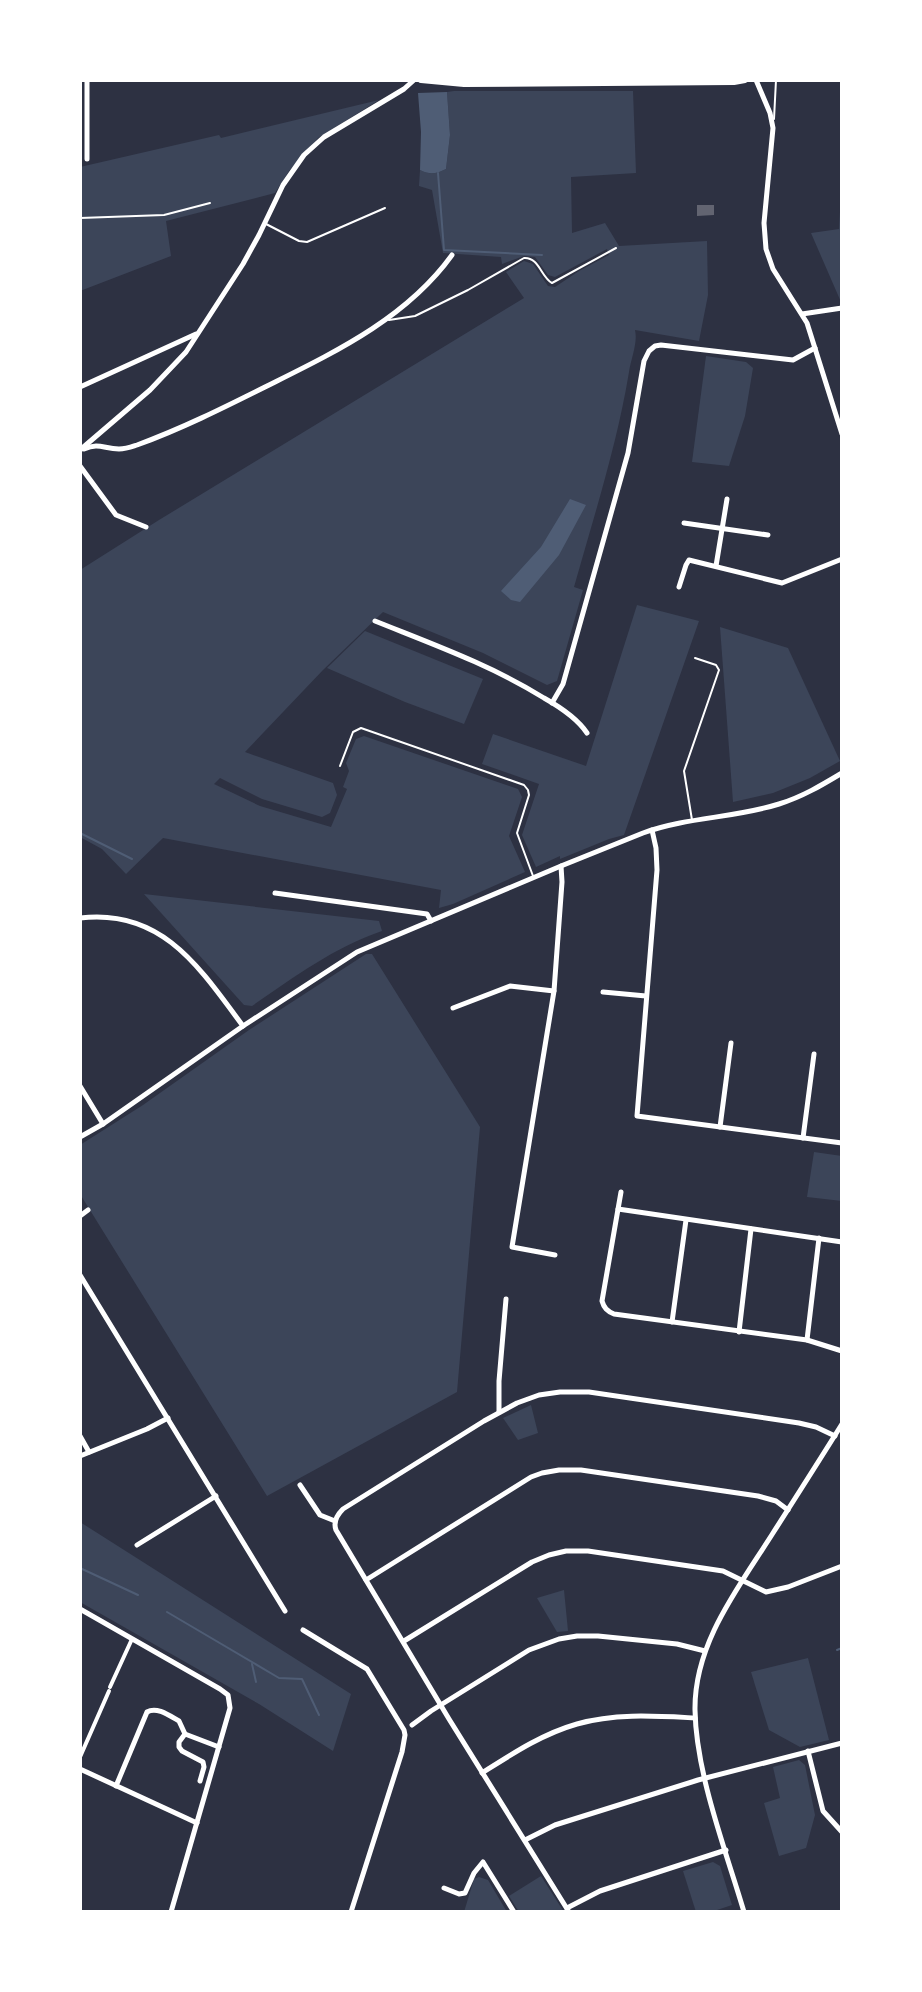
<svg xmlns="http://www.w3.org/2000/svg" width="922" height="1992" font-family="'Public Sans',sans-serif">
  <rect width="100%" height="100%" fill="#2d3142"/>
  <!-- green -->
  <g fill="#3c4559">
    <path d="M454,91H633L636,173L571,177L572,233L605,223L619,246L707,241L708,295L699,341L635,330C638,343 631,358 629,372C617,445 594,516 574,587L583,590L557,681L547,685L483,653L383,612L323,670L245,752L333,783L337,795L330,813L322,817L262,799L220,778L214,784L260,806L331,827L347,789L343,787L349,771L346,763L356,739L364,736L518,789L522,797L509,836L525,872L453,904L439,908L441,890L163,838L126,874L102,849L80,837V570L159,520L524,298L506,272L524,261L533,264L548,286L555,287L579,271L609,255L607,249L555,277L548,275L535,257L524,256L502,264L501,257L443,253L432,190L419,186L420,170C430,175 436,174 446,169L450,135L447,92Z"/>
    <polygon points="379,100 318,138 289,171 275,193 166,221 171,256 80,291 80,167 219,135 221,138"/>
    <polygon points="842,176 842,302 841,302 811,233 839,229"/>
    <polygon points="706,356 746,362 753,368 745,416 729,466 692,462"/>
    <polygon points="637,605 699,621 624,835 609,839 560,859 560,856 536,867 522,835 539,784 482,764 493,734 586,766"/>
    <polygon points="720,627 788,648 840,761 810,778 773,793 733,802"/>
    <polygon points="365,631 483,679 464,724 405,702 327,668"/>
    <path d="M144,894L379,921L382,931C333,948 294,977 252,1006L244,1005Z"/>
    <polygon points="366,954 372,954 480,1127 457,1392 267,1496 80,1194 80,1145 143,1105 249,1030"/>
    <polygon points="814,1152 842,1156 842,1201 807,1197"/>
    <polygon points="531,1405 538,1433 518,1440 503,1418"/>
    <polygon points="80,1522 351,1694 333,1751 259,1704 80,1602"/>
    <polygon points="564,1590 568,1631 557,1632 537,1598"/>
    <polygon points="808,1658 829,1740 800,1747 769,1730 751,1672"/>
    <polygon points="799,1760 805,1765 815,1815 806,1848 779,1856 764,1803 780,1798 773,1767"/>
    <polygon points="713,1862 720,1866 732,1905 711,1912 696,1912 683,1871"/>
    <polygon points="541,1876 564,1912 519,1912 509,1896"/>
    <polygon points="479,1877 488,1880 507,1912 464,1912 474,1879"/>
  </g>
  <!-- water -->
  <g fill="#4f5d75">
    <path d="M447,92L450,135L446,169C436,174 430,175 420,170L421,132L418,93Z"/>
    <polygon points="570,499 586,505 559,555 520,602 511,600 501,591 541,547"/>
  </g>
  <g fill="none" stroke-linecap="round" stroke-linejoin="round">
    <!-- stream -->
    <g stroke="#4f5d75" stroke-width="2">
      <polyline points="438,173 444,250 542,255"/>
      <polyline points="80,833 132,859"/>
      <polyline points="80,1568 138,1595"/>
      <polyline points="167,1612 279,1678 302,1679 319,1715"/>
      <polyline points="837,1650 842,1648"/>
      <polyline points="252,1664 256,1682"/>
    </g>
  </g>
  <!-- building -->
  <polygon fill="#626471" points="697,205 714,205 714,215 697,216"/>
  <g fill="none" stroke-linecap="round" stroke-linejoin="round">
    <!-- path -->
    <polyline stroke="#fff" stroke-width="2" points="80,218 164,215 210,203"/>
    <!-- service -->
    <g stroke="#fff" stroke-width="2">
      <polyline points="774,119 776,80"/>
      <polyline points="266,224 299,241 307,242 385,208"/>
      <path d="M389,320L415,316L468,290L524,258C539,257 541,277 552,283L616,248"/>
      <polyline points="340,766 353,732 361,728 524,785 528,790 529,795 517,833 533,876"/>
      <polyline points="692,820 684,771 719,670 716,665 695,658"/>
    </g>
    <!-- pedestrian -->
    <g stroke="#fff" stroke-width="4">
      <polyline points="110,1687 132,1639"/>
      <polyline points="80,1757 109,1691"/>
    </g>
    <!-- minor -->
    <g stroke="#fff" stroke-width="5">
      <polyline points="756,80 770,113 773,128 764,223 766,249 773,269 807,323 842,434"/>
      <polyline points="87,159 87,80"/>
      <polyline points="802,314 842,308"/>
      <polyline points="80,387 196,334"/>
      <path d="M84,449C99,442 104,449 119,449C126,449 131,447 137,445C181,429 223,408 265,387C333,353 406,319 452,255"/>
      <polyline points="80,450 150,390 186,352 243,264 259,235 283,185 304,155 324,137 404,89 414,80"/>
      <polyline points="80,466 116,515 146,527"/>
      <polyline points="684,523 768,535"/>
      <polyline points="716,566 727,499"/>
      <polyline points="679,587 686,565 689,560 782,583 842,559"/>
      <path d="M375,621C432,644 491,665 544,698C560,707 577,718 587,733"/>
      <polyline points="552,703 563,684 628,453 644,361 649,351 655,346 661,345 793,360 815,348"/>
      <polyline points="652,830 656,848 657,870 637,1116 842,1143"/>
      <polyline points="275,893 427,914 431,921"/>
      <path d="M80,918C162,908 200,968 243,1026"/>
      <polyline points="603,992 646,996"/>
      <polyline points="453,1008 510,986 554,991"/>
      <polyline points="80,1086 103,1124"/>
      <polyline points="720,1127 731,1043"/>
      <path d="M80,1137L103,1124L243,1026L357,952L561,866L643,833C687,817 735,818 779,804C802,797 822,785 842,773"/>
      <polyline points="803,1138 814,1054"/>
      <path d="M621,1192L602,1301C604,1308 607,1311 614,1314L807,1340L842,1351"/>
      <polyline points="618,1209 842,1242"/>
      <polyline points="80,1216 88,1210"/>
      <polyline points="555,1255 512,1247 554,991 562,882 561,866"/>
      <polyline points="80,1275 285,1611"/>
      <polyline points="672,1322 686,1220"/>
      <polyline points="739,1332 751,1229"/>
      <polyline points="807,1340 819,1238"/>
      <polyline points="499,1412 499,1381 506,1299"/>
      <polyline points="80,1436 89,1452"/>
      <polyline points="80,1456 147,1429 168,1418"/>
      <polyline points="300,1485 320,1515 335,1521"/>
      <polyline points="137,1545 216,1496"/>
      <polyline points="366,1580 531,1477 542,1473 559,1470 581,1470 758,1496 776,1501 788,1510"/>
      <polyline points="80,1609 220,1689 228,1695 230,1708 171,1912"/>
      <polyline points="303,1630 367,1669 404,1730 405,1735 402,1752 351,1912"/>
      <polyline points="404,1641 532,1562 549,1555 566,1551 588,1551 723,1571 766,1592 788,1587 842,1566"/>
      <polyline points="412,1725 431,1711 529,1650 559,1639 577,1636 598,1636 677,1644 705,1651"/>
      <polyline points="185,1734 179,1742 179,1747 182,1751 203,1762 204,1767 200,1781"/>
      <polyline points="808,1751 823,1811 842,1832"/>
      <polyline points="80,1769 197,1823"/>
      <path d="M482,1773C512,1754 542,1734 577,1724C615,1713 656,1716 695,1718"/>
      <path d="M116,1786L147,1712C157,1706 170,1716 179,1721L185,1734L219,1747"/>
      <polyline points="525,1840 555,1825 698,1780 842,1743"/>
      <polyline points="444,1888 459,1894 465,1893 474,1873 483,1862 514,1912"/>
      <polyline points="567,1908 600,1891 726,1850"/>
      <path d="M569,1912L449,1719L336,1530C333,1522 337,1515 343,1509L484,1421L517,1403L539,1395L560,1392H589L799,1423L816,1427L835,1436"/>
      <path d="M744,1912C726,1851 696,1774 695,1710C694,1643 739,1587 773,1533C796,1497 819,1461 842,1424"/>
    </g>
    <!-- tertiary -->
    <polyline stroke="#fff" stroke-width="6" points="421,80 464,84 734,82 745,80"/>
  </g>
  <!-- border -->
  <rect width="922" height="1992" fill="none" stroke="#ffffff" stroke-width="164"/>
</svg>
